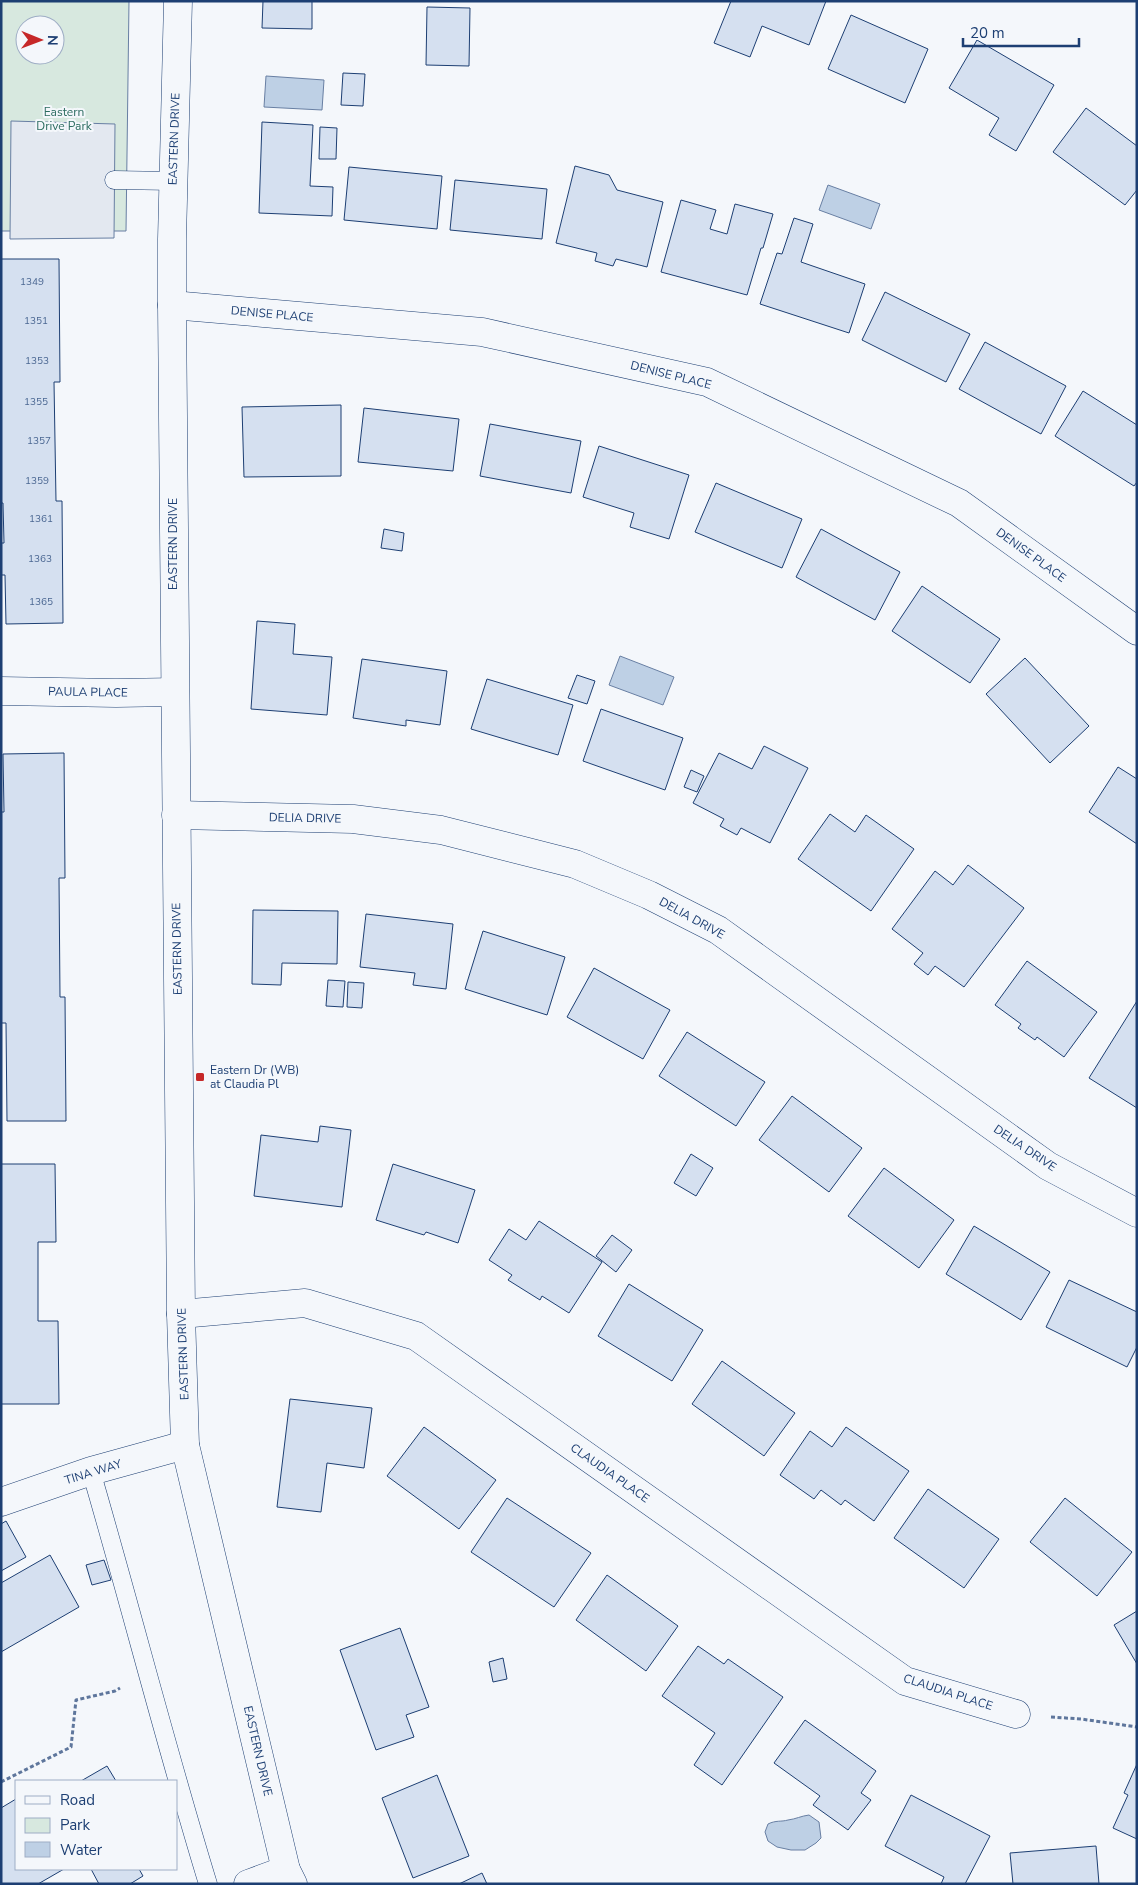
<svg xmlns="http://www.w3.org/2000/svg" width="1138" height="1885" font-family="'Nunito Sans',sans-serif">
  <rect width="100%" height="100%" fill="#f4f7fb"/>
  <!-- green -->
  <path fill="#d7e8df" stroke="#687fa3" fill-rule="evenodd" d="M1,1H129L126,231H1ZM25,25H55V55H25Z"/>
  <!-- parking -->
  <polygon fill="#e3e8f0" stroke="#687fa3" points="11,121 115,124 114,238 10,239"/>
  <!-- water -->
  <g fill="#bed0e5" stroke="#687fa3">
    <polygon points="266,76 324,80 322,110 264,107"/>
    <polygon points="828,185 880,204 871,229 819,210"/>
    <polygon points="620,656 674,677 663,705 609,685"/>
    <path d="M809,1815L819,1822L821,1838L816,1843L805,1850H791L777,1847L768,1841L765,1832L768,1824C776,1820 781,1822 788,1820C796,1819 801,1816 809,1815Z"/>
  </g>
  <!-- building -->
  <g fill="#d5e0f0" stroke="#1d3f73">
    <polygon points="263,1 312,1 312,29 262,28"/>
    <polygon points="731,1 826,1 809,45 762,26 750,57 714,43"/>
    <polygon points="427,7 470,8 469,66 426,65"/>
    <polygon points="851,15 928,49 905,103 828,69"/>
    <polygon points="977,40 1054,85 1016,151 989,135 999,118 949,88"/>
    <polygon points="343,73 365,74 363,106 341,105"/>
    <polygon points="1086,108 1137,146 1137,190 1125,205 1053,152"/>
    <polygon points="262,122 313,125 310,186 333,187 332,216 259,213"/>
    <polygon points="320,127 337,128 336,159 319,159"/>
    <polygon points="575,166 609,175 617,190 663,202 647,267 616,259 613,266 595,261 597,253 556,243"/>
    <polygon points="349,167 442,176 437,229 344,220"/>
    <polygon points="455,180 547,189 542,239 450,230"/>
    <polygon points="681,200 716,210 710,229 727,234 735,204 773,214 763,248 761,248 747,295 661,272"/>
    <polygon points="794,218 813,224 801,262 865,284 849,333 760,304 777,253 782,254"/>
    <polygon points="1,259 59,259 60,382 54,382 56,501 62,501 63,623 6,624 5,575 1,575 1,543 4,543 3,503 1,503"/>
    <polygon points="885,292 970,334 946,382 862,340"/>
    <polygon points="985,342 1066,386 1041,434 959,389"/>
    <polygon points="1083,391 1137,425 1137,482 1134,486 1055,436"/>
    <polygon points="341,405 341,476 244,477 242,407"/>
    <polygon points="364,408 459,419 453,471 358,462"/>
    <polygon points="490,424 581,441 571,493 480,476"/>
    <polygon points="599,446 689,475 669,539 630,527 634,513 583,497"/>
    <polygon points="716,483 802,519 782,568 695,532"/>
    <polygon points="384,529 404,533 402,551 381,548"/>
    <polygon points="821,529 900,572 875,620 796,577"/>
    <polygon points="922,586 1000,639 970,683 892,631"/>
    <polygon points="257,621 295,624 293,654 332,657 327,715 251,709"/>
    <polygon points="1025,658 1089,726 1050,763 986,694"/>
    <polygon points="362,659 447,671 440,725 406,720 406,726 353,718"/>
    <polygon points="577,675 595,681 587,704 568,698"/>
    <polygon points="487,679 573,705 558,755 471,729"/>
    <polygon points="601,709 683,738 665,790 583,761"/>
    <polygon points="764,746 808,768 770,843 741,828 737,835 720,826 724,819 693,803 719,753 752,769"/>
    <polygon points="64,753 65,878 59,878 60,997 65,997 66,1121 7,1121 6,1023 1,1023 1,812 4,812 3,754"/>
    <polygon points="1118,767 1137,779 1137,844 1089,812"/>
    <polygon points="691,770 704,776 697,792 684,787"/>
    <polygon points="830,814 855,832 866,815 914,849 871,911 798,859"/>
    <polygon points="968,865 1024,908 964,987 935,966 928,975 914,964 923,953 892,929 935,871 953,885"/>
    <polygon points="253,910 338,911 337,964 282,963 281,985 252,984"/>
    <polygon points="366,914 453,924 446,989 413,985 415,973 360,967"/>
    <polygon points="483,931 565,957 547,1015 465,989"/>
    <polygon points="1027,961 1097,1012 1064,1057 1037,1037 1035,1040 1018,1028 1021,1024 995,1005"/>
    <polygon points="594,968 670,1010 643,1059 567,1017"/>
    <polygon points="328,980 345,981 343,1007 326,1006"/>
    <polygon points="348,982 364,983 362,1008 347,1007"/>
    <polygon points="1137,1001 1137,1108 1089,1078"/>
    <polygon points="687,1032 765,1082 736,1126 659,1076"/>
    <polygon points="792,1096 862,1148 829,1192 759,1140"/>
    <polygon points="320,1126 351,1130 342,1207 254,1196 261,1135 318,1142"/>
    <polygon points="691,1154 713,1168 696,1196 674,1183"/>
    <polygon points="1,1164 55,1164 56,1242 38,1242 38,1321 58,1321 59,1404 1,1404"/>
    <polygon points="393,1164 475,1190 458,1243 426,1232 424,1235 376,1220"/>
    <polygon points="884,1168 954,1220 919,1268 848,1216"/>
    <polygon points="539,1221 602,1262 569,1313 542,1296 540,1300 508,1280 512,1275 489,1260 509,1229 526,1240"/>
    <polygon points="974,1226 1050,1272 1021,1320 946,1274"/>
    <polygon points="612,1235 632,1250 616,1272 596,1256"/>
    <polygon points="1069,1280 1137,1312 1137,1347 1127,1367 1046,1327"/>
    <polygon points="629,1284 703,1330 672,1381 598,1336"/>
    <polygon points="722,1361 795,1413 764,1456 692,1404"/>
    <polygon points="290,1399 372,1408 364,1468 327,1463 321,1512 277,1507"/>
    <polygon points="424,1427 496,1480 459,1529 387,1476"/>
    <polygon points="846,1427 909,1471 874,1521 845,1500 841,1505 821,1490 814,1499 780,1475 810,1431 832,1447"/>
    <polygon points="928,1489 999,1539 964,1588 894,1538"/>
    <polygon points="507,1498 591,1553 554,1607 471,1552"/>
    <polygon points="1065,1498 1132,1552 1097,1596 1030,1542"/>
    <polygon points="6,1521 26,1557 1,1571 1,1524"/>
    <polygon points="50,1555 79,1607 1,1652 1,1583"/>
    <polygon points="104,1560 111,1580 92,1585 86,1565"/>
    <polygon points="607,1575 678,1626 646,1671 576,1620"/>
    <polygon points="1137,1611 1137,1664 1114,1625"/>
    <polygon points="400,1628 429,1707 406,1715 414,1737 376,1750 340,1650"/>
    <polygon points="698,1646 724,1664 728,1659 783,1697 722,1785 694,1765 715,1733 662,1696"/>
    <polygon points="503,1658 507,1679 493,1682 489,1662"/>
    <polygon points="805,1720 876,1771 861,1793 871,1800 848,1830 813,1805 820,1796 774,1763"/>
    <polygon points="1137,1764 1137,1839 1113,1828 1128,1795 1124,1793"/>
    <polygon points="107,1766 116,1781 81,1781"/>
    <polygon points="437,1775 469,1856 413,1878 382,1798"/>
    <polygon points="911,1795 990,1836 965,1884 941,1884 944,1877 885,1846"/>
    <polygon points="16,1799 16,1869 64,1869 38,1884 1,1884 1,1808"/>
    <polygon points="1096,1846 1099,1884 1013,1884 1010,1853"/>
    <polygon points="91,1869 139,1869 143,1876 130,1884 99,1884"/>
    <polygon points="482,1873 487,1884 459,1884"/>
  </g>
  <g fill="none" stroke-linecap="round" stroke-linejoin="round">
    <!-- service casing -->
    <g stroke="#1d3f73" stroke-width="19">
      <g id="service">
        <polyline points="114,180 173,181"/>
        <path d="M91,1471C131,1608 166,1747 208,1884"/>
      </g>
    </g>
    <!-- minor casing -->
    <g stroke="#1d3f73" stroke-width="29">
      <g id="minor">
        <polyline points="172,305 482,332 707,382 959,503 1137,631"/>
        <polyline points="1,691 116,693 175,692"/>
        <polyline points="176,815 353,819 441,830 575,864 649,895 718,930 1048,1166 1137,1213"/>
        <polyline points="181,1314 305,1303 416,1336 905,1681 1016,1714"/>
        <polyline points="1,1502 91,1471 185,1445"/>
        <polyline points="248,1884 286,1870"/>
      </g>
    </g>
    <!-- tertiary casing -->
    <g stroke="#1d3f73" stroke-width="29">
      <polyline id="tertiary" points="178,1 172,239 172,305 181,1314 185,1445 286,1870 293,1884"/>
    </g>
    <!-- path -->
    <g stroke="#5e769c" stroke-width="3" stroke-dasharray="4 2.5" stroke-linecap="butt">
      <polyline points="1051,1717 1081,1719 1137,1727"/>
      <polyline points="1,1782 71,1747 76,1700 115,1691 120,1688"/>
    </g>
    <!-- service -->
    <use href="#service" stroke="#f4f7fb" stroke-width="18"/>
    <!-- minor -->
    <use href="#minor" stroke="#f4f7fb" stroke-width="28"/>
    <!-- tertiary -->
    <use href="#tertiary" stroke="#f4f7fb" stroke-width="28"/>
  </g>
  <!-- markers -->
  <rect fill="#c62828" stroke="#f4f7fb" stroke-width="2" x="195" y="1072" width="10" height="10" rx="2.5"/>
  <g text-anchor="middle" dominant-baseline="central" stroke-width="4" stroke-linejoin="round" paint-order="stroke">
    <!-- number labels -->
    <g font-size="10" fill="#4b6792">
      <text x="32" y="282">1349</text>
      <text x="36" y="321">1351</text>
      <text x="37" y="361">1353</text>
      <text x="36" y="402">1355</text>
      <text x="39" y="441">1357</text>
      <text x="37" y="481">1359</text>
      <text x="41" y="519">1361</text>
      <text x="40" y="559">1363</text>
      <text x="41" y="602">1365</text>
    </g>
    <!-- park labels -->
    <g font-size="12" fill="#2c6c60" stroke="#f4f7fb">
      <text x="64" y="112">Eastern<tspan x="64" dy="14">Drive Park</tspan></text>
    </g>
    <!-- street labels -->
    <g font-size="12" fill="#1d3f73" stroke="#f4f7fb">
      <text transform="translate(174 139) rotate(-88)">EASTERN DRIVE</text>
      <text transform="translate(272 314) rotate(5)">DENISE PLACE</text>
      <text transform="translate(671 375) rotate(14)">DENISE PLACE</text>
      <text transform="translate(173 544) rotate(-90)">EASTERN DRIVE</text>
      <text transform="translate(1031 555) rotate(36)">DENISE PLACE</text>
      <text transform="translate(88 692) rotate(1)">PAULA PLACE</text>
      <text transform="translate(305 818) rotate(1)">DELIA DRIVE</text>
      <text transform="translate(692 918) rotate(29)">DELIA DRIVE</text>
      <text transform="translate(177 949) rotate(-91)">EASTERN DRIVE</text>
      <text transform="translate(1025 1148) rotate(34)">DELIA DRIVE</text>
      <text transform="translate(183 1354) rotate(-92)">EASTERN DRIVE</text>
      <text transform="translate(93 1472) rotate(-17)">TINA WAY</text>
      <text transform="translate(610 1473) rotate(35)">CLAUDIA PLACE</text>
      <text transform="translate(948 1692) rotate(18)">CLAUDIA PLACE</text>
      <text transform="translate(258 1751) rotate(77)">EASTERN DRIVE</text>
    </g>
    <!-- poi labels -->
    <g font-size="12" fill="#1d3f73" stroke="#f4f7fb" text-anchor="start">
      <text x="210" y="1070">Eastern Dr (WB)<tspan x="210" dy="14">at Claudia Pl</tspan></text>
    </g>
  </g>
  <!-- border -->
  <rect width="1138" height="1885" fill="none" stroke="#1d3f73" stroke-width="5"/>
  <!-- legend -->
  <rect x="15" y="1780" width="162" height="90" fill="#f4f7fb" stroke="#9eadc5"/>
  <rect x="25" y="1796" width="25" height="8" fill="#f4f7fb" stroke="#9eadc5"/>
  <text x="60" y="1805" font-size="15" fill="#1d3f73">Road</text>
  <rect x="25" y="1818" width="25" height="15" fill="#d7e8df" stroke="#9eadc5"/>
  <text x="60" y="1830" font-size="15" fill="#1d3f73">Park</text>
  <rect x="25" y="1842" width="25" height="15" fill="#bed0e5" stroke="#9eadc5"/>
  <text x="60" y="1855" font-size="15" fill="#1d3f73">Water</text>
  <!-- north arrow -->
  <g transform="translate(40 40) rotate(91)"><circle r="24" fill="#f4f7fb" stroke="#9eadc5"/>
  <path d="M0-4L9 19L0 12L-9 19Z" fill="#c62828"/>
  <text y="-8" font-size="14" font-weight="bold" text-anchor="middle" fill="#1d3f73">N</text>
  </g>
  <!-- scale -->
  <path d="M963 38v8h116v-8" fill="none" stroke="#1d3f73" stroke-width="2.5"/>
  <text x="970" y="38" font-size="15" fill="#1d3f73" stroke="#f4f7fb" stroke-width="4" paint-order="stroke">20 m</text>
</svg>
